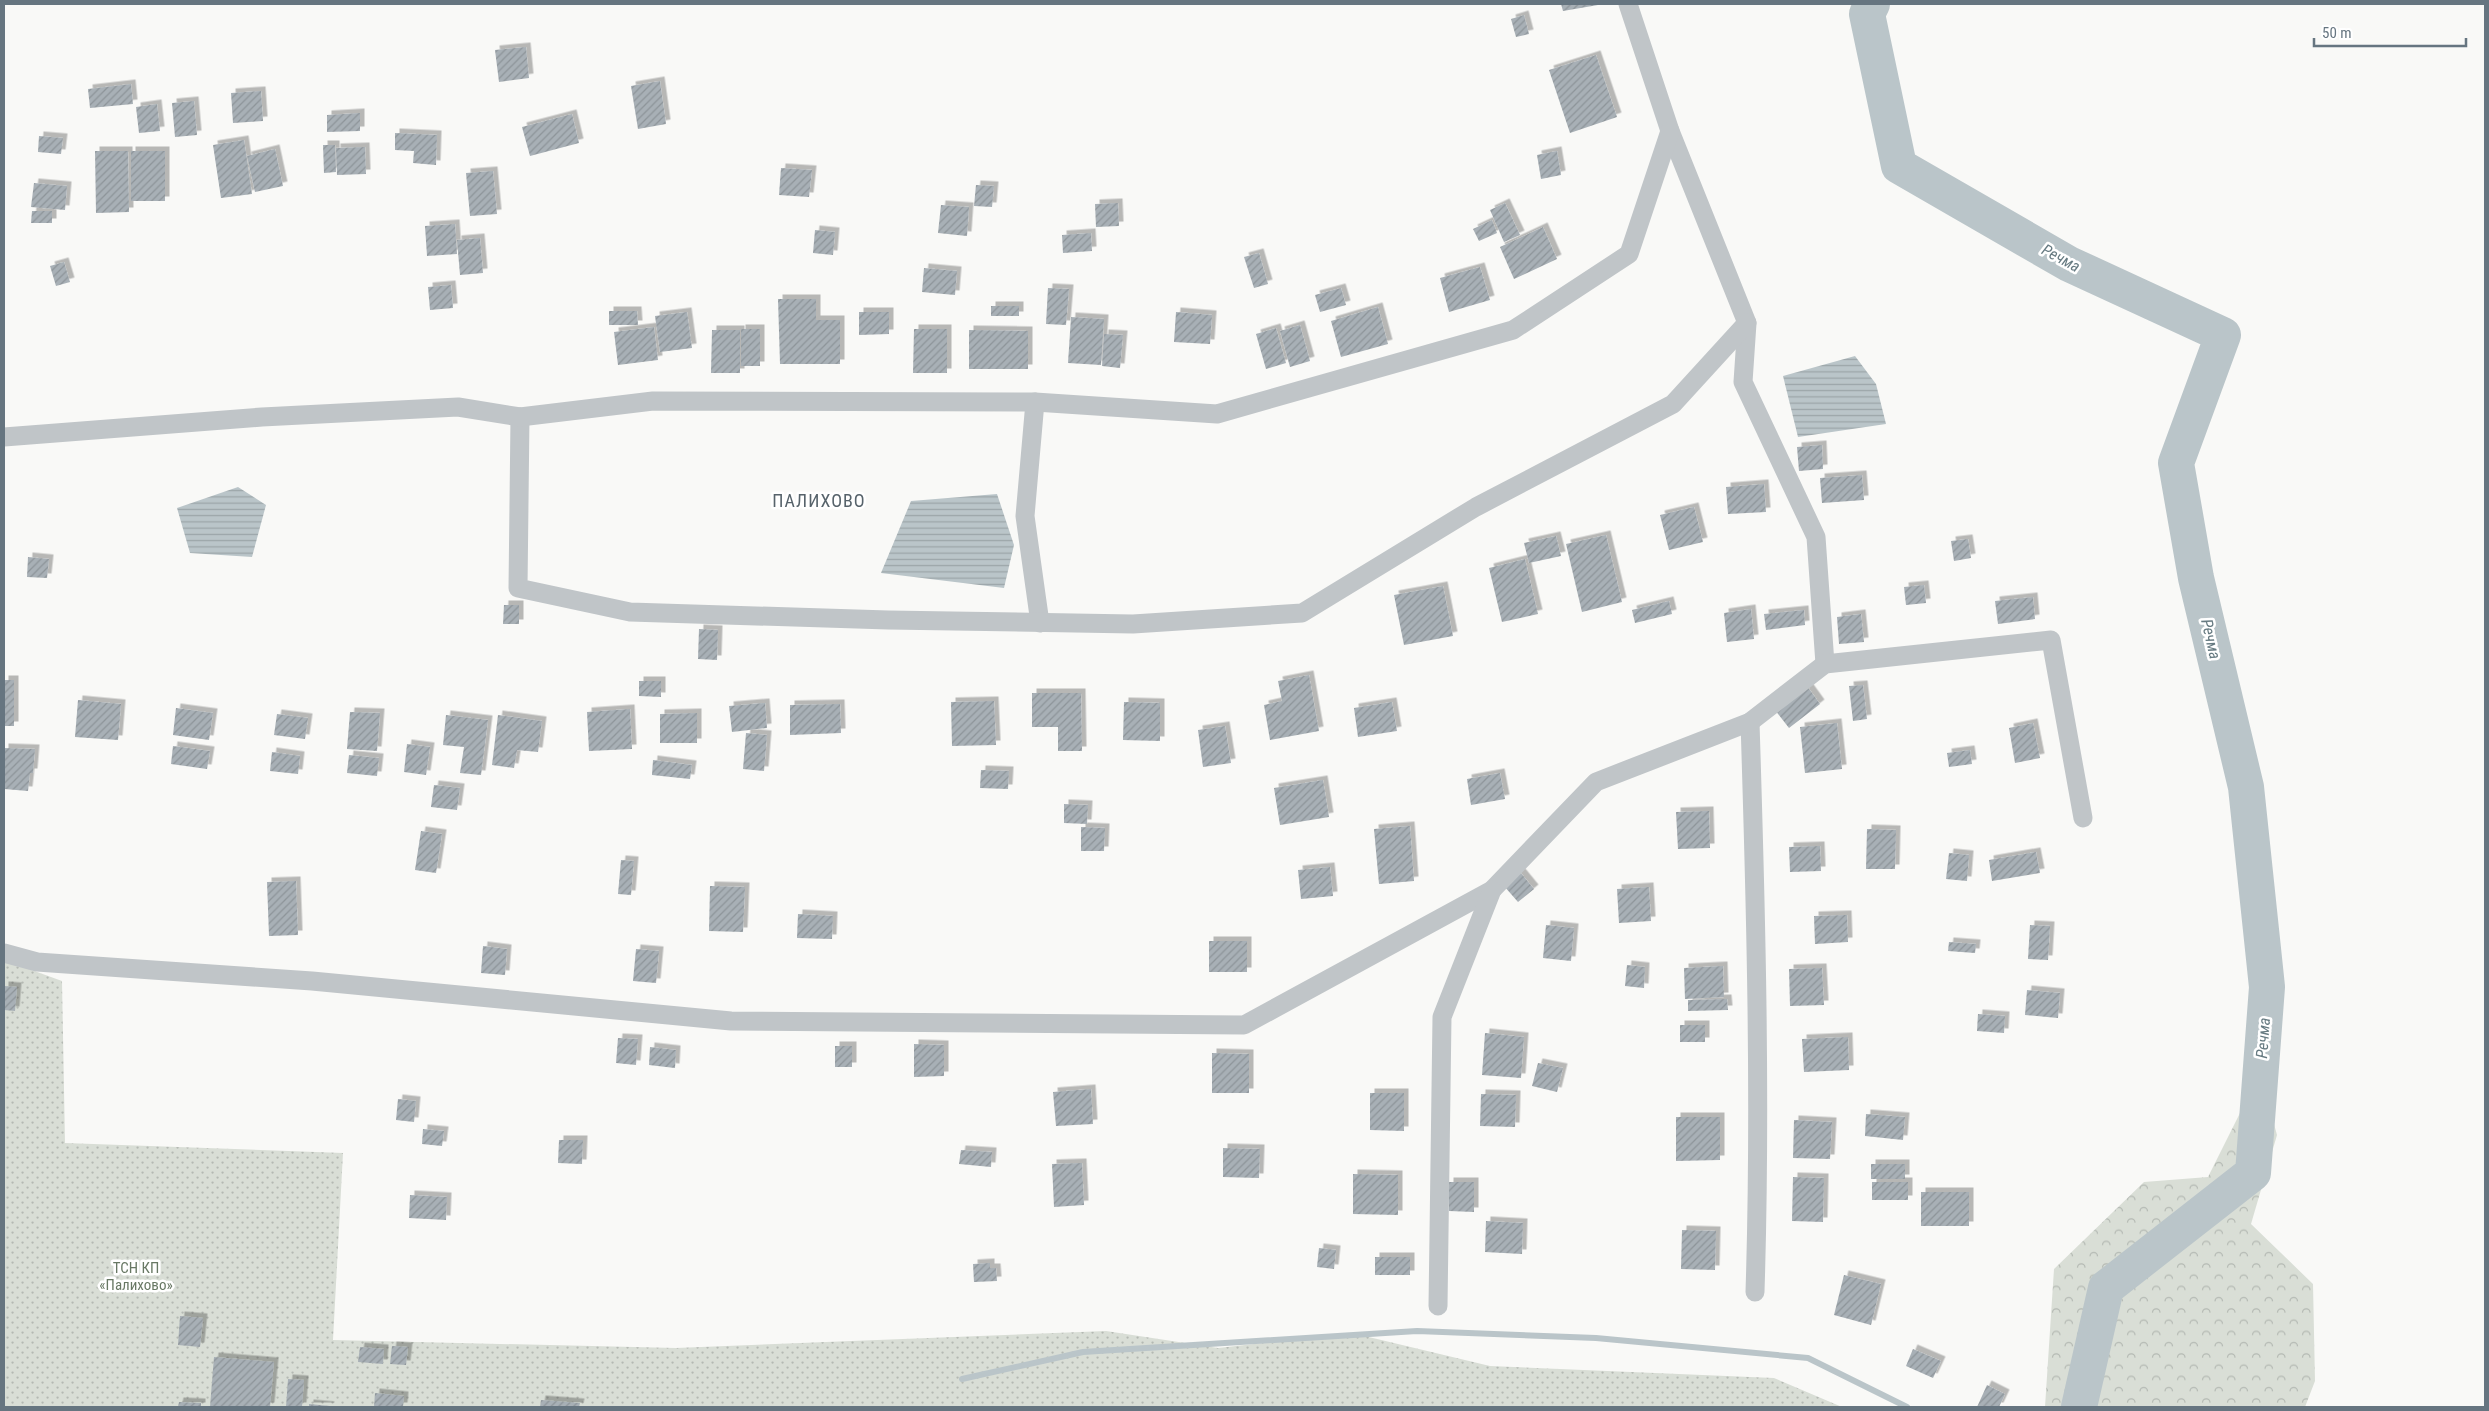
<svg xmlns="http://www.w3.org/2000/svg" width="2489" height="1411" font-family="'Roboto Condensed',sans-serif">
  <defs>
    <pattern id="grass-dots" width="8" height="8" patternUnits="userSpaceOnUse" patternTransform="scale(1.25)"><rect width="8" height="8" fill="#d9ded6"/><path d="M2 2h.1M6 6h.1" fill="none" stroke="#b4b9b3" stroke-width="1.8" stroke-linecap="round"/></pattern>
    <pattern id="forest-crowns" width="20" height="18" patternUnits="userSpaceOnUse" patternTransform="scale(1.25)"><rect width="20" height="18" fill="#d9ded6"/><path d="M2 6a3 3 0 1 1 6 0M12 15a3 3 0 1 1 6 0" fill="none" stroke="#b4b9b3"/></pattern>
    <pattern id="water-rules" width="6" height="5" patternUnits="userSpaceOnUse" patternTransform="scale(1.25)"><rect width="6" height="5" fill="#bac5c9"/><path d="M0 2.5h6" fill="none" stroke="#9ba5a8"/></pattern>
    <pattern id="building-hatch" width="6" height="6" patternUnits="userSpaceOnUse" patternTransform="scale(1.25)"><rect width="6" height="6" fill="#a8b0b6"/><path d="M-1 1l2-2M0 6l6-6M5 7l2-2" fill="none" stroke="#8d9499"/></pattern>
    <filter id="shadow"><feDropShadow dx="4.5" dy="-4.5" stdDeviation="0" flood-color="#0004"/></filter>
  </defs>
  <rect width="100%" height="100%" fill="#f9f9f7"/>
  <!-- grass -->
  <polygon fill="url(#grass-dots)" points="4,960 62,981 65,1143 343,1153 333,1340 676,1348 1106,1331 1218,1348 1352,1333 1490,1366 1774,1378 1842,1407 4,1407"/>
  <!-- forest -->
  <polygon fill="url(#forest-crowns)" points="2260,1073 2277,1135 2251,1224 2313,1284 2315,1381 2305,1407 2045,1407 2054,1269 2144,1182 2208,1177"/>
  <!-- water -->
  <g fill="url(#water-rules)">
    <polygon points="1855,356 1876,384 1886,424 1798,437 1783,376"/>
    <polygon points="238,487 266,505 252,557 190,553 177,508"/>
    <polygon points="997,494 1014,545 1004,588 881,573 911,501"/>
  </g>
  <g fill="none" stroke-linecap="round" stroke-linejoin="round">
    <!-- stream -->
    <polyline stroke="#bac5c9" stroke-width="6" points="962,1379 1083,1352 1417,1331 1596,1338 1808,1358 1907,1407"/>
    <!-- river -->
    <polyline stroke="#bac5c9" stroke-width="36" points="1872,4 1867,14 1899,166 2069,264 2223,335 2176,463 2196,578 2246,787 2267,987 2253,1173 2106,1288 2079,1407"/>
  </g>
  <!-- building -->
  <g fill="url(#building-hatch)" filter="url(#shadow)">
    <polygon points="1561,4 1598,4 1598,5 1563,11"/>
    <polygon points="1524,15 1529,34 1516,37 1511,19"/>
    <polygon points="526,47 529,78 499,82 495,50"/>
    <polygon points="1596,55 1617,117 1570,133 1549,70"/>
    <polygon points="660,81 666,124 638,129 631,86"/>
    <polygon points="131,84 133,104 90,108 88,89"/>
    <polygon points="261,91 263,121 233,123 231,93"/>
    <polygon points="194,101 197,135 175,137 172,103"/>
    <polygon points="157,104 160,131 139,133 136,107"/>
    <polygon points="360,113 360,131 327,132 327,115"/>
    <polygon points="572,114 579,143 530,156 522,127"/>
    <polygon points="395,133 437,135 436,165 413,163 414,151 395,150"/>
    <polygon points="39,136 63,138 61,154 38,152"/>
    <polygon points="244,140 252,194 221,198 213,145"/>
    <polygon points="323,145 335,145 336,172 324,173"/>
    <polygon points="365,147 366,174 337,175 336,148"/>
    <polygon points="275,149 283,186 255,192 247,156"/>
    <polygon points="95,151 128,151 129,212 96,213"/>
    <rect x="131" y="151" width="34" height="50"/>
    <polygon points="1557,151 1561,175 1541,179 1537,155"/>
    <polygon points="781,168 812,170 809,197 779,195"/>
    <polygon points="493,171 497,214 470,216 466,173"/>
    <polygon points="34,183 67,186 65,210 31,207"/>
    <polygon points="976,185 994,186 992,207 974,206"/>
    <polygon points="1118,203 1119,226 1096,227 1095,204"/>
    <polygon points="1505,203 1520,235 1504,242 1490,210"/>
    <polygon points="941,205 969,207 967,236 938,233"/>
    <polygon points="32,211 52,211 52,223 31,223"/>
    <polygon points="1492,220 1497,233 1479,241 1473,229"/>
    <polygon points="455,224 457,254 427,256 425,226"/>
    <polygon points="1543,227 1557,259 1514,279 1500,247"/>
    <polygon points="815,230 835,232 833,255 813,253"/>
    <polygon points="1091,233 1092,251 1063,253 1062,235"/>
    <polygon points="480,238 483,273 460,275 457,240"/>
    <polygon points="1259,253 1268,284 1254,288 1244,257"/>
    <polygon points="64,262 70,282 56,286 50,266"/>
    <polygon points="1480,267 1490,300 1449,312 1440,278"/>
    <polygon points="924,268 957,271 955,295 922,292"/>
    <polygon points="451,285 453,308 430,310 428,287"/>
    <polygon points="1048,288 1069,289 1066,325 1046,324"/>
    <polygon points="1341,288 1346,305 1320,312 1315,295"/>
    <polygon points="778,299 816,299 816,320 840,320 840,364 780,364"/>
    <rect x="991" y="306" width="28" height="10"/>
    <polygon points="1378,307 1388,344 1341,357 1331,321"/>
    <polygon points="609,311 637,311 638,325 609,325"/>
    <polygon points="687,312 692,348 660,352 655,316"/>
    <polygon points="859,312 889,312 889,334 859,335"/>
    <polygon points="1176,312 1212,315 1210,344 1174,342"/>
    <polygon points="1071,317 1104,319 1101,365 1068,363"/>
    <polygon points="1300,325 1310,361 1290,367 1280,331"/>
    <polygon points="654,327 658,360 618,365 614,332"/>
    <polygon points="1276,328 1286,363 1266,369 1256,334"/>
    <rect x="741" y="329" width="19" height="37"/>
    <polygon points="914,329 947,329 947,373 913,373"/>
    <polygon points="712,330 740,330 740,373 711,373"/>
    <polygon points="969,330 1028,331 1028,369 969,369"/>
    <polygon points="1104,334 1123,335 1120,368 1102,366"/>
    <polygon points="1822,445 1823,469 1799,471 1797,447"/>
    <polygon points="1862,475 1864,500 1822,503 1820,478"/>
    <polygon points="1764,484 1766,512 1728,514 1726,487"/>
    <polygon points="1694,507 1703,542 1669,550 1660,515"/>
    <polygon points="1606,535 1622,602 1582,612 1566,544"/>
    <polygon points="1556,536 1561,556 1529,563 1524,543"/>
    <polygon points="1968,539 1971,558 1954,561 1951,541"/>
    <polygon points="28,557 49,559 47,578 27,577"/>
    <polygon points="1525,559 1538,614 1502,622 1489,568"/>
    <polygon points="1924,585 1926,603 1906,605 1904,587"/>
    <polygon points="1443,586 1453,636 1404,645 1394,595"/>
    <polygon points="2033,597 2035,619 1998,624 1995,601"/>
    <polygon points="1669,601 1672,614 1635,623 1632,610"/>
    <polygon points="504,605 519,605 519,624 503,624"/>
    <polygon points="1751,609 1754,639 1727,642 1724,613"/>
    <polygon points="1804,610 1805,625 1766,630 1764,614"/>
    <polygon points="1861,614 1864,642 1839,644 1837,617"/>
    <polygon points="699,629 718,630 717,660 698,659"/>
    <polygon points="1309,675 1319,731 1270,740 1264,705 1282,701 1278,681"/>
    <rect x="4" y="680" width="10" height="46"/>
    <polygon points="639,681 661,681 661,697 639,696"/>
    <polygon points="1863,685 1867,719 1853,721 1849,686"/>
    <polygon points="1807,686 1820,704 1789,728 1775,710"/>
    <polygon points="1032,693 1081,693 1082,751 1058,751 1058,727 1032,727"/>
    <polygon points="78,700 121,704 118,740 75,737"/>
    <polygon points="994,701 996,745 952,746 951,702"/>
    <polygon points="1124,702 1160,703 1160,741 1123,740"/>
    <polygon points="1392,702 1397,731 1358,737 1354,708"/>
    <polygon points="765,703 767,728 732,732 729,706"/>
    <polygon points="840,704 841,733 790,735 790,705"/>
    <polygon points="176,708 213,713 209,740 173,735"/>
    <polygon points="630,709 632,749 589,751 587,712"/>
    <polygon points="350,712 380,713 377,751 347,749"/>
    <polygon points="697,713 697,743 660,743 660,714"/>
    <polygon points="277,714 308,718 305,739 274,735"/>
    <polygon points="446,715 488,720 481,775 460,773 464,747 443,745"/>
    <polygon points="498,715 542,721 538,752 517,750 514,768 492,765"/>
    <polygon points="1837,723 1842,769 1805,773 1800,727"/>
    <polygon points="2033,723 2040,758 2015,763 2009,728"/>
    <polygon points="1225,726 1231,763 1203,767 1198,730"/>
    <polygon points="746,733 767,735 764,771 743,769"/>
    <polygon points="407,744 430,747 426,775 404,772"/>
    <polygon points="173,746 210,751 207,769 171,764"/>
    <polygon points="4,748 35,749 33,773 30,773 28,791 4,789"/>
    <polygon points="1970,750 1972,764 1949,767 1947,753"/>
    <polygon points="272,752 300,756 298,774 270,771"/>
    <polygon points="349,755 379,758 377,776 347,773"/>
    <polygon points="653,760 692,765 690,779 652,775"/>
    <polygon points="981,770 1009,771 1008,789 980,788"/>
    <polygon points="1500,773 1505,799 1471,805 1467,779"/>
    <polygon points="1323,780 1329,817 1280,825 1274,788"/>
    <polygon points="434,785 460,788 457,810 431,807"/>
    <polygon points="1064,804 1088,805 1087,824 1064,823"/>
    <polygon points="1709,811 1710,848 1678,849 1676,812"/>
    <polygon points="1410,826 1414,881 1379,884 1374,829"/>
    <polygon points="1081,827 1105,828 1104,851 1081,851"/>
    <polygon points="1867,829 1896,830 1895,869 1866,869"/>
    <polygon points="421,831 442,834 436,873 415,870"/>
    <polygon points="1820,846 1821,871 1790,872 1789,847"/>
    <polygon points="2036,852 2040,873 1992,881 1989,860"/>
    <polygon points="1949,853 1969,855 1967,881 1946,879"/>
    <polygon points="621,860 634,861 631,895 618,894"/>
    <polygon points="1330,867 1333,896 1301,899 1298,870"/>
    <polygon points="1520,872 1534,889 1518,902 1504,886"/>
    <polygon points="296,881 298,935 269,936 267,882"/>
    <polygon points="710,886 745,887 743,932 709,931"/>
    <polygon points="1649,887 1651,921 1619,923 1617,889"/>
    <polygon points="798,914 833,916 832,939 797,938"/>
    <polygon points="1847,915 1848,942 1815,944 1814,916"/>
    <polygon points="1546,925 1574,928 1571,961 1543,958"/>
    <polygon points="2030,925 2050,926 2048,960 2028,959"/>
    <rect x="1209" y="941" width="38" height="31"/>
    <polygon points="1949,942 1976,944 1975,953 1948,951"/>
    <polygon points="483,946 507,949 505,975 481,973"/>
    <polygon points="636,949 659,951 656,983 633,981"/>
    <polygon points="1627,965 1645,967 1644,988 1625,986"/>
    <polygon points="1723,966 1724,997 1685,999 1684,968"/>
    <polygon points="1822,968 1824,1005 1790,1006 1789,969"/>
    <polygon points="4,986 17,987 15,1011 4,1010"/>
    <polygon points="2027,990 2060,993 2058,1018 2025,1015"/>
    <polygon points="1727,999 1728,1010 1688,1011 1688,1000"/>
    <polygon points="1978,1014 2005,1016 2004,1033 1977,1031"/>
    <rect x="1680" y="1025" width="25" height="17"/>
    <polygon points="1485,1033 1524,1037 1521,1078 1482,1075"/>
    <polygon points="1848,1037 1849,1070 1804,1072 1802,1039"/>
    <polygon points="618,1038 638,1039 636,1065 616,1063"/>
    <polygon points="914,1044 944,1045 944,1076 914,1077"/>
    <rect x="835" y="1046" width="17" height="21"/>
    <polygon points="650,1047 676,1050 675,1068 649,1065"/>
    <polygon points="1212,1053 1249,1054 1249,1093 1212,1093"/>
    <polygon points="1538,1063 1563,1068 1557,1092 1532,1086"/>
    <polygon points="1091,1089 1093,1124 1056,1126 1053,1092"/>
    <polygon points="1370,1093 1404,1093 1404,1131 1370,1130"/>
    <polygon points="1481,1094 1516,1095 1515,1127 1480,1126"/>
    <polygon points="398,1099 416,1101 414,1122 396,1120"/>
    <polygon points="1866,1114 1905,1117 1903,1140 1865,1136"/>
    <polygon points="1676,1117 1720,1117 1720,1160 1676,1161"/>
    <polygon points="1794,1120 1832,1122 1830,1159 1793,1158"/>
    <polygon points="423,1129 444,1131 442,1146 422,1144"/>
    <polygon points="559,1140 583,1140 582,1164 558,1163"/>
    <polygon points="1223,1148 1260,1149 1259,1178 1223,1177"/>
    <polygon points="961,1150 992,1152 991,1167 959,1164"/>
    <polygon points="1082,1163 1084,1205 1054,1207 1052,1164"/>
    <rect x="1871" y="1164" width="34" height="15"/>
    <polygon points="1353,1174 1398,1175 1398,1215 1353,1214"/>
    <polygon points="1793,1177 1824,1178 1823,1222 1792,1221"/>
    <polygon points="1449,1182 1474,1182 1474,1212 1449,1211"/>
    <rect x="1872" y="1182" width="36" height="18"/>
    <rect x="1921" y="1192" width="48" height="34"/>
    <polygon points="410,1195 447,1197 446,1220 409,1218"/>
    <polygon points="1486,1221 1523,1223 1522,1254 1485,1252"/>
    <polygon points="1682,1230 1716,1231 1715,1270 1681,1269"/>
    <polygon points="1319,1248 1336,1250 1334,1269 1317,1267"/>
    <rect x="1375" y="1257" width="35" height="18"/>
    <polygon points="990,1263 990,1268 996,1268 997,1281 974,1282 973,1264"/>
    <polygon points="1844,1275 1881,1284 1871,1325 1834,1315"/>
    <polygon points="180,1316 203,1318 200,1347 178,1345"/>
    <polygon points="392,1346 408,1347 406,1365 390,1364"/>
    <polygon points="360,1347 384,1349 383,1364 358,1362"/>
    <polygon points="1913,1349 1941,1361 1933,1378 1906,1366"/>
    <polygon points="214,1357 274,1362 270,1407 210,1407"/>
    <polygon points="288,1379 304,1380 302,1407 286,1407"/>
    <polygon points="1987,1385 2005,1394 1999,1407 1977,1407"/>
    <polygon points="375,1393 404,1396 403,1407 374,1407"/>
    <polygon points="541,1400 580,1403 579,1407 540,1407"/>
    <polygon points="179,1402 201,1403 201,1407 178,1407"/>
    <polygon points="309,1404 330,1406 330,1407 309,1407"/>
  </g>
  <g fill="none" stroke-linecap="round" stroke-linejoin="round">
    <!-- minor -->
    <g stroke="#c0c5c8" stroke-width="19">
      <polyline points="1628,4 1670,131 1747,323 1743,382 1816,537 1825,664"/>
      <polyline points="1035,402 1025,516 1040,623"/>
      <polyline points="520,417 518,588 630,612 888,620 1133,624 1302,613 1476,507 1673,404 1747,323"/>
      <polyline points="4,437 262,417 458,407 520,417 653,401 1035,402 1217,414 1513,330 1629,254 1670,131"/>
      <path d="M1750,722C1756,912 1761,1102 1755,1292"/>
      <polyline points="4,953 37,962 312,981 731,1021 1244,1025 1492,890 1596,782 1750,722 1825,664 2051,640 2083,818"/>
      <polyline points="1438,1306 1442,1017 1492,890"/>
    </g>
  </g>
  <g text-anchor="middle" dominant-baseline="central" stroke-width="5" stroke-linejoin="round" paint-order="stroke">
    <!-- park labels -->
    <g font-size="15" fill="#687864" stroke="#fff">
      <text x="136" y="1268">ТСН КП<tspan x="136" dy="17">«Палихово»</tspan></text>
    </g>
    <!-- water labels -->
    <g font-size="16" font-style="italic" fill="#667a81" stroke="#fff">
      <text transform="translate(2061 258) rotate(28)">Речма</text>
      <text transform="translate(2211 639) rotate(77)">Речма</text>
      <text transform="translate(2263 1038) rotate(-86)">Речма</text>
    </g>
    <!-- quarter labels -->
    <g font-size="18" letter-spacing="1" fill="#57636b" stroke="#fff">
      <text x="819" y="500">ПАЛИХОВО</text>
    </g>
  </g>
  <!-- border -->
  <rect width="2489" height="1411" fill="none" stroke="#667580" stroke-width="10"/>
  <!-- scale -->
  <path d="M2314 38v8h152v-8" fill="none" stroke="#667580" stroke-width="2.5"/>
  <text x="2322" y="38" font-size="15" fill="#667580" stroke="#ffffff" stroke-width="4" paint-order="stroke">50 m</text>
</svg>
